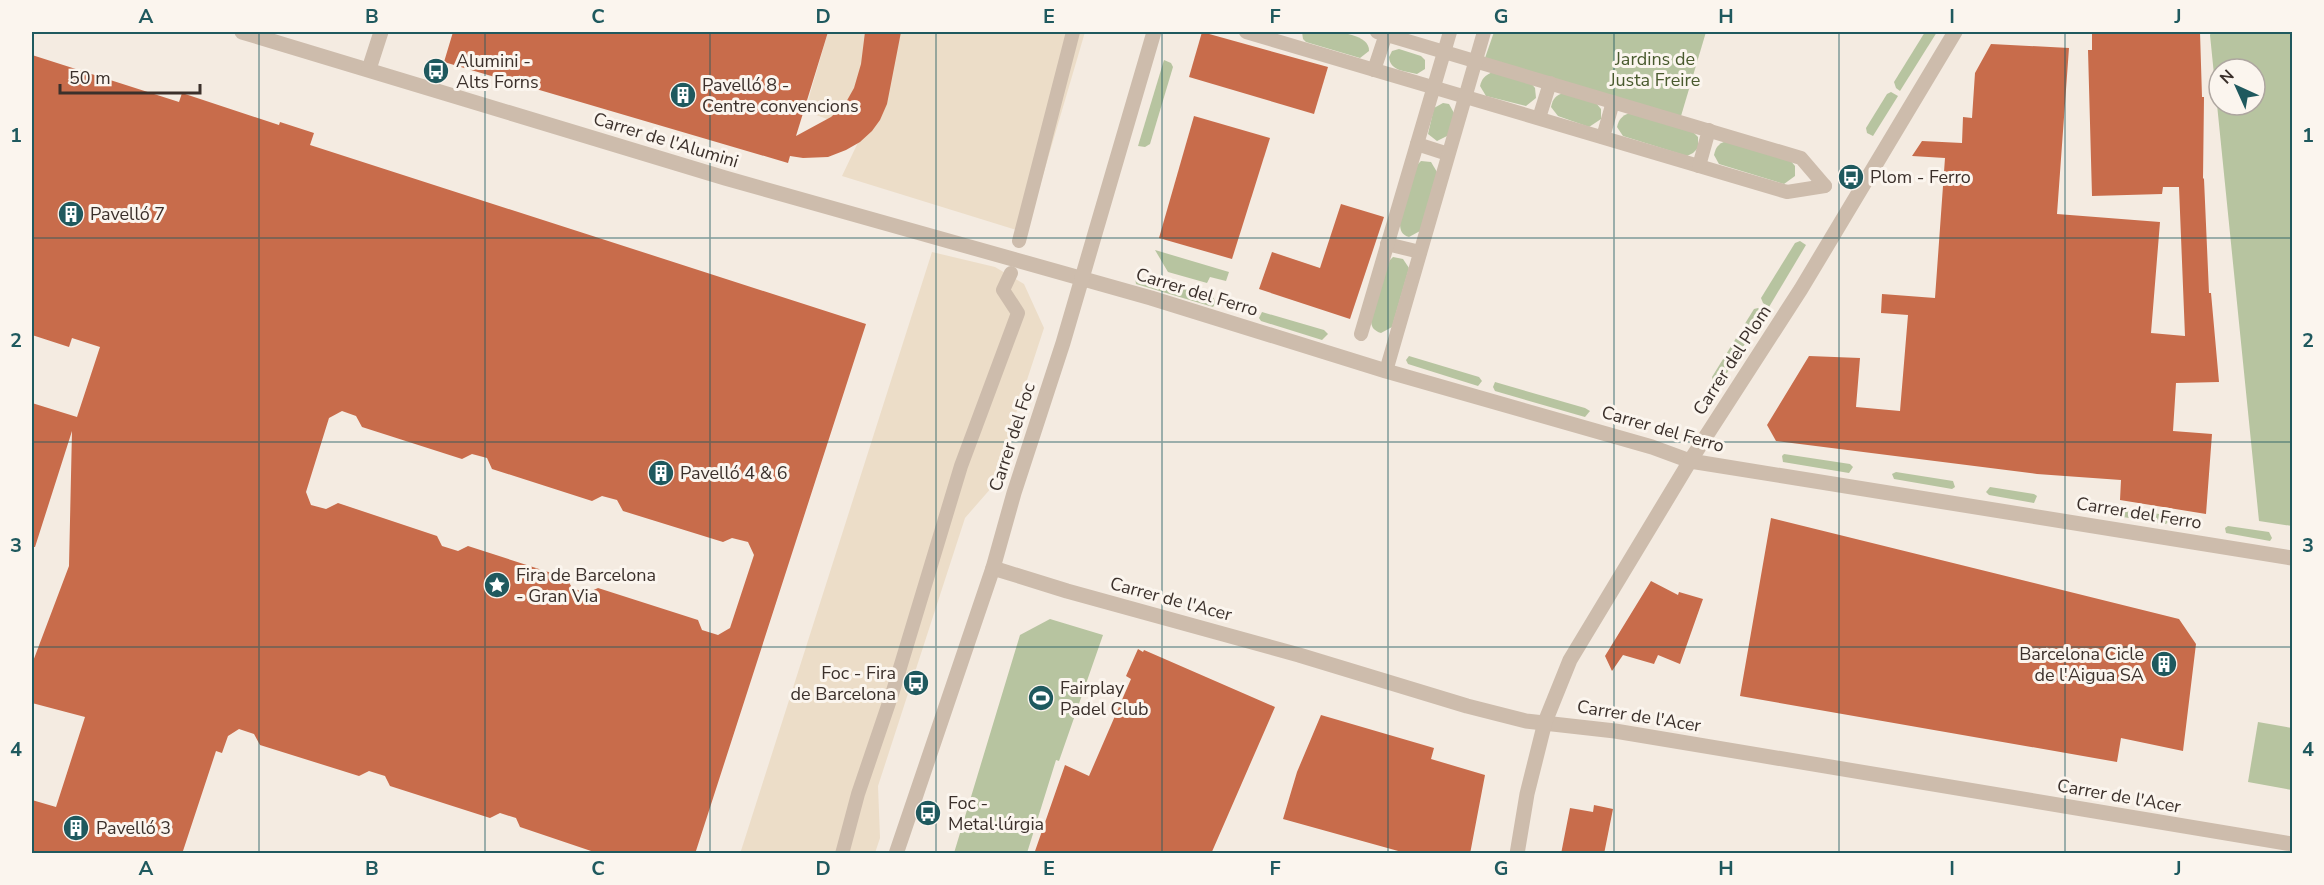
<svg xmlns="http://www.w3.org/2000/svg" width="2324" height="885" font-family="'Nunito Sans',sans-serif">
  <rect width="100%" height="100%" fill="#f4ebe1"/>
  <!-- green -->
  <g fill="#b7c4a0" fill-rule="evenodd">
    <path d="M1302,32C1317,31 1370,29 1369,51L1360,58L1306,42L1303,39Z"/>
    <polygon points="1494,32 1706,32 1681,116 1485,58"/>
    <polygon points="1925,32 1937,32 1900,91 1896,88 1894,82"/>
    <path d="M2211,32H2292V526L2259,521L2210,35ZM2219,69H2255V105H2219Z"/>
    <path d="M1399,49L1421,56L1425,60V69L1417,74C1405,71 1390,71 1389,57L1392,51Z"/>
    <polygon points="1164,60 1171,63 1173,67 1150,144 1145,147 1138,146"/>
    <path d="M1492,72L1531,83L1535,88L1536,98L1526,106L1486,96L1480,86C1482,78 1485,76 1492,72Z"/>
    <polygon points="1891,92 1898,96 1873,136 1867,133 1866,128 1887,94"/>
    <path d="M1564,93L1596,103L1601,109V119L1589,127L1558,116L1551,107C1553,98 1556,95 1564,93Z"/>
    <polygon points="1443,103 1449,104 1454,113 1449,135 1437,141 1428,134 1434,108"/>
    <path d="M1629,113L1693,132L1698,137V148L1693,153L1687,156L1623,136L1617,127C1619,119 1622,116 1629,113Z"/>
    <path d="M1726,141L1790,160L1795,166V176L1784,184L1719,164L1714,155C1716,147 1718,144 1726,141Z"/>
    <path d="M1421,161L1431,162L1437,172L1420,231L1409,237C1402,235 1400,231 1400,223L1416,166Z"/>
    <polygon points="1800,241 1806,245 1769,307 1763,303 1761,298 1795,243"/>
    <polygon points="1155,250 1229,272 1226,281 1210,277 1207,283 1168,272"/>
    <path d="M1393,257L1403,259L1409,268L1392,327L1381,333C1374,331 1371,327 1371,320L1388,262Z"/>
    <polygon points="1138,276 1213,297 1216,303 1213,307 1136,284 1135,277"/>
    <polygon points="1758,308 1765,311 1719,386 1714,383 1712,377 1754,309"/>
    <polygon points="1262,312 1324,330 1328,334 1322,340 1261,321 1259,318"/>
    <polygon points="1409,356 1479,377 1482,381 1478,386 1408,364 1406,360"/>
    <polygon points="1495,382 1585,408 1590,411 1585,417 1495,391 1493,387"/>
    <polygon points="1784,454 1850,464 1853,467 1849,473 1783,462 1782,456"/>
    <polygon points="1896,472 1953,481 1955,487 1952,489 1894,479 1892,474"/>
    <polygon points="1990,487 2034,494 2037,496 2034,503 1989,495 1986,492"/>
    <polygon points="2099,504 2165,515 2169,521 2166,524 2098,513 2095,507"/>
    <polygon points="2228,526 2269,532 2272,538 2270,541 2226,533 2225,528"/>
    <polygon points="1050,619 1103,635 1059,761 1056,760 1027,853 954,853 1020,635"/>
    <polygon points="2258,722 2292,728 2292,790 2248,782"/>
  </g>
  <!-- plaza -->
  <g fill="#ecddc8">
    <polygon points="828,32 1085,32 1026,233 842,176 863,132 805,111"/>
    <polygon points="932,252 995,267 1024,284 1044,328 992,487 965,518 878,786 880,838 875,853 740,854"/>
  </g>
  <!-- building -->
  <g fill="#c86c4b" fill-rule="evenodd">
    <polygon points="453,32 828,32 796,136 831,117 845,104 854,88 861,64 865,32 901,32 887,104 880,120 872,131 860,142 846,150 828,157 803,158 790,156 788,163 444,62"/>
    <polygon points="1202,32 1328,67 1314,114 1189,77"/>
    <polygon points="2096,32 2200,32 2202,97 2204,97 2203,178 2204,179 2209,293 2211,293 2219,382 2176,383 2173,431 2212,434 2206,514 2120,500 2121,480 2037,474 1776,441 1767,425 1809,356 1860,358 1856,407 1900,411 1908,315 1881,313 1882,294 1935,298 1945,158 1912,156 1922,141 1962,143 1963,117 1972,118 1975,73 1991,44 2069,48 2057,214 2160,222 2151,333 2185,336 2179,187 2163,187 2162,194 2092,196 2088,50 2092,50 2092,33"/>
    <path d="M32,55L179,102L182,93L279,125L280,122L314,133L310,145L866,324L695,854H600L520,827L516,818L500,813L490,818L390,786L385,776L369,771L359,776L260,745L254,734L239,729L228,736L222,753L216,751L182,854H32V800L56,807L85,717L32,703V664L69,566L72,431L35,547H32V403L77,417L100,347L72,338L69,347L32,335ZM342,411L356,416L362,427L462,459L472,454L487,458L492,469L592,501L602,496L617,500L623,511L723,542L732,538L748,542L754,555L730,628L718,635L702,630L698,620L598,588L587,593L572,588L567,578L468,546L458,551L442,546L437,536L338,503L326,509L311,505L306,492L329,418Z"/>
    <polygon points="1194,116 1270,138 1232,259 1159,238"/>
    <polygon points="1341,204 1384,217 1350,319 1259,289 1272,252 1320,268"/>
    <polygon points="1771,518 2179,619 2196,644 2183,751 2121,738 2117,762 1740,696"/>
    <polygon points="1651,581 1678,595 1679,592 1703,599 1680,664 1658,655 1654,664 1623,655 1612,671 1605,656"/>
    <polygon points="1138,649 1143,652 1144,650 1275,707 1211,854 1034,854 1065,765 1089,776 1131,679 1126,676"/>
    <polygon points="1321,715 1434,748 1431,759 1485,775 1470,854 1409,854 1283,819 1297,772"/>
    <polygon points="1594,805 1613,809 1604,854 1561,854 1570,808 1593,812"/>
  </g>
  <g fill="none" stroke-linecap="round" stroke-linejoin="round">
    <!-- pedestrian -->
    <g stroke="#cdbcac" stroke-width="14">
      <polyline points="1246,32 1787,192 1825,186"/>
      <polyline points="1377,32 1801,158 1825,186"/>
      <polyline points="1374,70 1386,34"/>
      <polyline points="1539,118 1550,83"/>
      <polyline points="1603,137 1613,102"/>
      <polyline points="1417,144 1448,154"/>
      <polyline points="1699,166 1709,130"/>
      <polyline points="1019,241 1073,32"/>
      <polyline points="1387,244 1420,252"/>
      <polyline points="1361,334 1450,32"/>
      <polyline points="1386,371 1484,32"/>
      <polyline points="842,854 858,794 893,691 961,466 1018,313 1003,290 1011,273"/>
    </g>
    <!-- minor -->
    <g stroke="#cdbcac" stroke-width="15">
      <polyline points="242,32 725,178 1151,298 1386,371 1652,447 1690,461 2292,558"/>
      <polyline points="369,69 381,32"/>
      <polyline points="993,568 1067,591 1299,655 1467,706 1526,721 1615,731 2292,844"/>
      <polyline points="1517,854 1527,794 1545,722 1570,660 1690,461 1801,289 1955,32"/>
    </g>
    <!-- tertiary -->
    <polyline stroke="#cdbcac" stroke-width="15" points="896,854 993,568 1014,493 1063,343 1154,32"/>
  </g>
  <!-- grid -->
  <path fill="none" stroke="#1f595e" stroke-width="1.5" stroke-opacity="0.55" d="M259,32V854M485,32V854M710,32V854M936,32V854M1162,32V854M1388,32V854M1614,32V854M1839,32V854M2065,32V854M32,238H2292M32,442H2292M32,647H2292"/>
  <!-- icons -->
  <defs>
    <g id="bus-disc" transform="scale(1.35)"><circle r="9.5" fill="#1f595e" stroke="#fbf5ee"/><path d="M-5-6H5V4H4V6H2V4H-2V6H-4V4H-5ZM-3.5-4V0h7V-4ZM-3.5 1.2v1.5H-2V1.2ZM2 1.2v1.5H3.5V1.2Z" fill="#fff"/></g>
    <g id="building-disc" transform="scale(1.35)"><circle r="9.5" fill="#1f595e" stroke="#fbf5ee"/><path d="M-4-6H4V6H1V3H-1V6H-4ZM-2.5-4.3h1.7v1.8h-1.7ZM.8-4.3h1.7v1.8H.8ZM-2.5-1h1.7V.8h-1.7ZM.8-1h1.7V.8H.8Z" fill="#fff"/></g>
    <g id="sight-disc" transform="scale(1.35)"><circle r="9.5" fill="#1f595e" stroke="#fbf5ee"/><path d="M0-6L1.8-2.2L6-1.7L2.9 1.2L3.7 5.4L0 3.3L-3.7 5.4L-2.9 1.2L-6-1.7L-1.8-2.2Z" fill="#fff"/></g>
    <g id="stadium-disc" transform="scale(1.35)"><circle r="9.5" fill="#1f595e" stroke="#fbf5ee"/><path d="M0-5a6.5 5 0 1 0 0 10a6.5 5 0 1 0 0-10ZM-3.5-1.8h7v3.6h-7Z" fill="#fff"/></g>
  </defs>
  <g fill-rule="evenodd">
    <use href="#bus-disc" x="436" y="71"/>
    <use href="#building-disc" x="683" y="95"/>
    <use href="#bus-disc" x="1851" y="177"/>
    <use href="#building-disc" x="71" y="214"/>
    <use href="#building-disc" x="661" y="473"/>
    <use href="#sight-disc" x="497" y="585"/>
    <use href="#building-disc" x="2164" y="664"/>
    <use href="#bus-disc" x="916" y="683"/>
    <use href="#stadium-disc" x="1041" y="698"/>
    <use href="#bus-disc" x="928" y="813"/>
    <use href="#building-disc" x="76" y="828"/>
  </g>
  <g text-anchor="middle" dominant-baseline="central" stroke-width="6" stroke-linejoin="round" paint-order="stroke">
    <!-- park labels -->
    <g font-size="18" fill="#495a2e" stroke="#fbf5ee">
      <text x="1655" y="59">Jardins de<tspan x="1655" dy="21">Justa Freire</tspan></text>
    </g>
    <!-- poi labels -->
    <g font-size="18" fill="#3b302b" stroke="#fbf5ee" text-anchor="start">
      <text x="456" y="61">Alumini -<tspan x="456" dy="21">Alts Forns</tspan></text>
      <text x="702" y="85">Pavelló 8 -<tspan x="702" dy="21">Centre convencions</tspan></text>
      <text x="1870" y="177">Plom - Ferro</text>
      <text x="90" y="214">Pavelló 7</text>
      <text x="680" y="473">Pavelló 4 &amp; 6</text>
      <text x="516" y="575">Fira de Barcelona<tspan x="516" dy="21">- Gran Via</tspan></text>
      <text x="2144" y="654" text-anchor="end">Barcelona Cicle<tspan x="2144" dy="21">de l'Aigua SA</tspan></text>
      <text x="896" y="673" text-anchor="end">Foc - Fira<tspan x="896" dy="21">de Barcelona</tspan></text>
      <text x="1060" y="688">Fairplay<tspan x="1060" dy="21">Padel Club</tspan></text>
      <text x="948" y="803">Foc -<tspan x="948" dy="21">Metal·lúrgia</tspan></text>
      <text x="96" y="828">Pavelló 3</text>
    </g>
    <!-- street labels -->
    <g font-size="18" fill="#3b302b" stroke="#fbf5ee">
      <text transform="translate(666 140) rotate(17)">Carrer de l'Alumini</text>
      <text transform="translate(1197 292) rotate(17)">Carrer del Ferro</text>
      <text transform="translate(1732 360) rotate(-57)">Carrer del Plom</text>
      <text transform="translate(1663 429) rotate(16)">Carrer del Ferro</text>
      <text transform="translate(1012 437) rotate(-72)">Carrer del Foc</text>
      <text transform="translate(2139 513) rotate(9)">Carrer del Ferro</text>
      <text transform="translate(1171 599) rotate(15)">Carrer de l'Acer</text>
      <text transform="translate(1639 716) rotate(9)">Carrer de l'Acer</text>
      <text transform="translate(2119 796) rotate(10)">Carrer de l'Acer</text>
    </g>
  </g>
  <!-- border -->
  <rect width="2324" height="885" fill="none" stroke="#fbf5ee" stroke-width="66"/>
  <!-- north arrow -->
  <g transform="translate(2237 87) rotate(315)"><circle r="28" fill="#fbf5ee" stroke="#aea6a0" stroke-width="1.5"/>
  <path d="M0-4.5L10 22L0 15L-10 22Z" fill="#1f595e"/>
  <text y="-9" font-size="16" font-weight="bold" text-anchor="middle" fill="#3b302b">N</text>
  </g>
  <!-- scale -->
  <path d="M60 84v9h140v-9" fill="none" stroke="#3b302b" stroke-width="3"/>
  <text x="69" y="84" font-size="18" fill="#3b302b" stroke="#fbf5ee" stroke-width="4.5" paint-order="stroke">50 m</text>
  <rect x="33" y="33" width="2258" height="819" fill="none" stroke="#1f595e" stroke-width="2"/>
  <g font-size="20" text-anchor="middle" font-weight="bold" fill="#1f595e">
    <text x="146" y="23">A</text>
    <text x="372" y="23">B</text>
    <text x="598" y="23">C</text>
    <text x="823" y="23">D</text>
    <text x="1049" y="23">E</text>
    <text x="1275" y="23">F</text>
    <text x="1501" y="23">G</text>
    <text x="1726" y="23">H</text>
    <text x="1952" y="23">I</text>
    <text x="2178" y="23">J</text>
    <text x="16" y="142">1</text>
    <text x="2308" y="142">1</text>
    <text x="16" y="347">2</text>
    <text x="2308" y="347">2</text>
    <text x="16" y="552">3</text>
    <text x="2308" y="552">3</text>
    <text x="16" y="756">4</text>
    <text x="2308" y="756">4</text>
    <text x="146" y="875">A</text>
    <text x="372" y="875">B</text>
    <text x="598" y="875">C</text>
    <text x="823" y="875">D</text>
    <text x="1049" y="875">E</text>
    <text x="1275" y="875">F</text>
    <text x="1501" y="875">G</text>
    <text x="1726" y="875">H</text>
    <text x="1952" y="875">I</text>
    <text x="2178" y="875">J</text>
  </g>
</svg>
